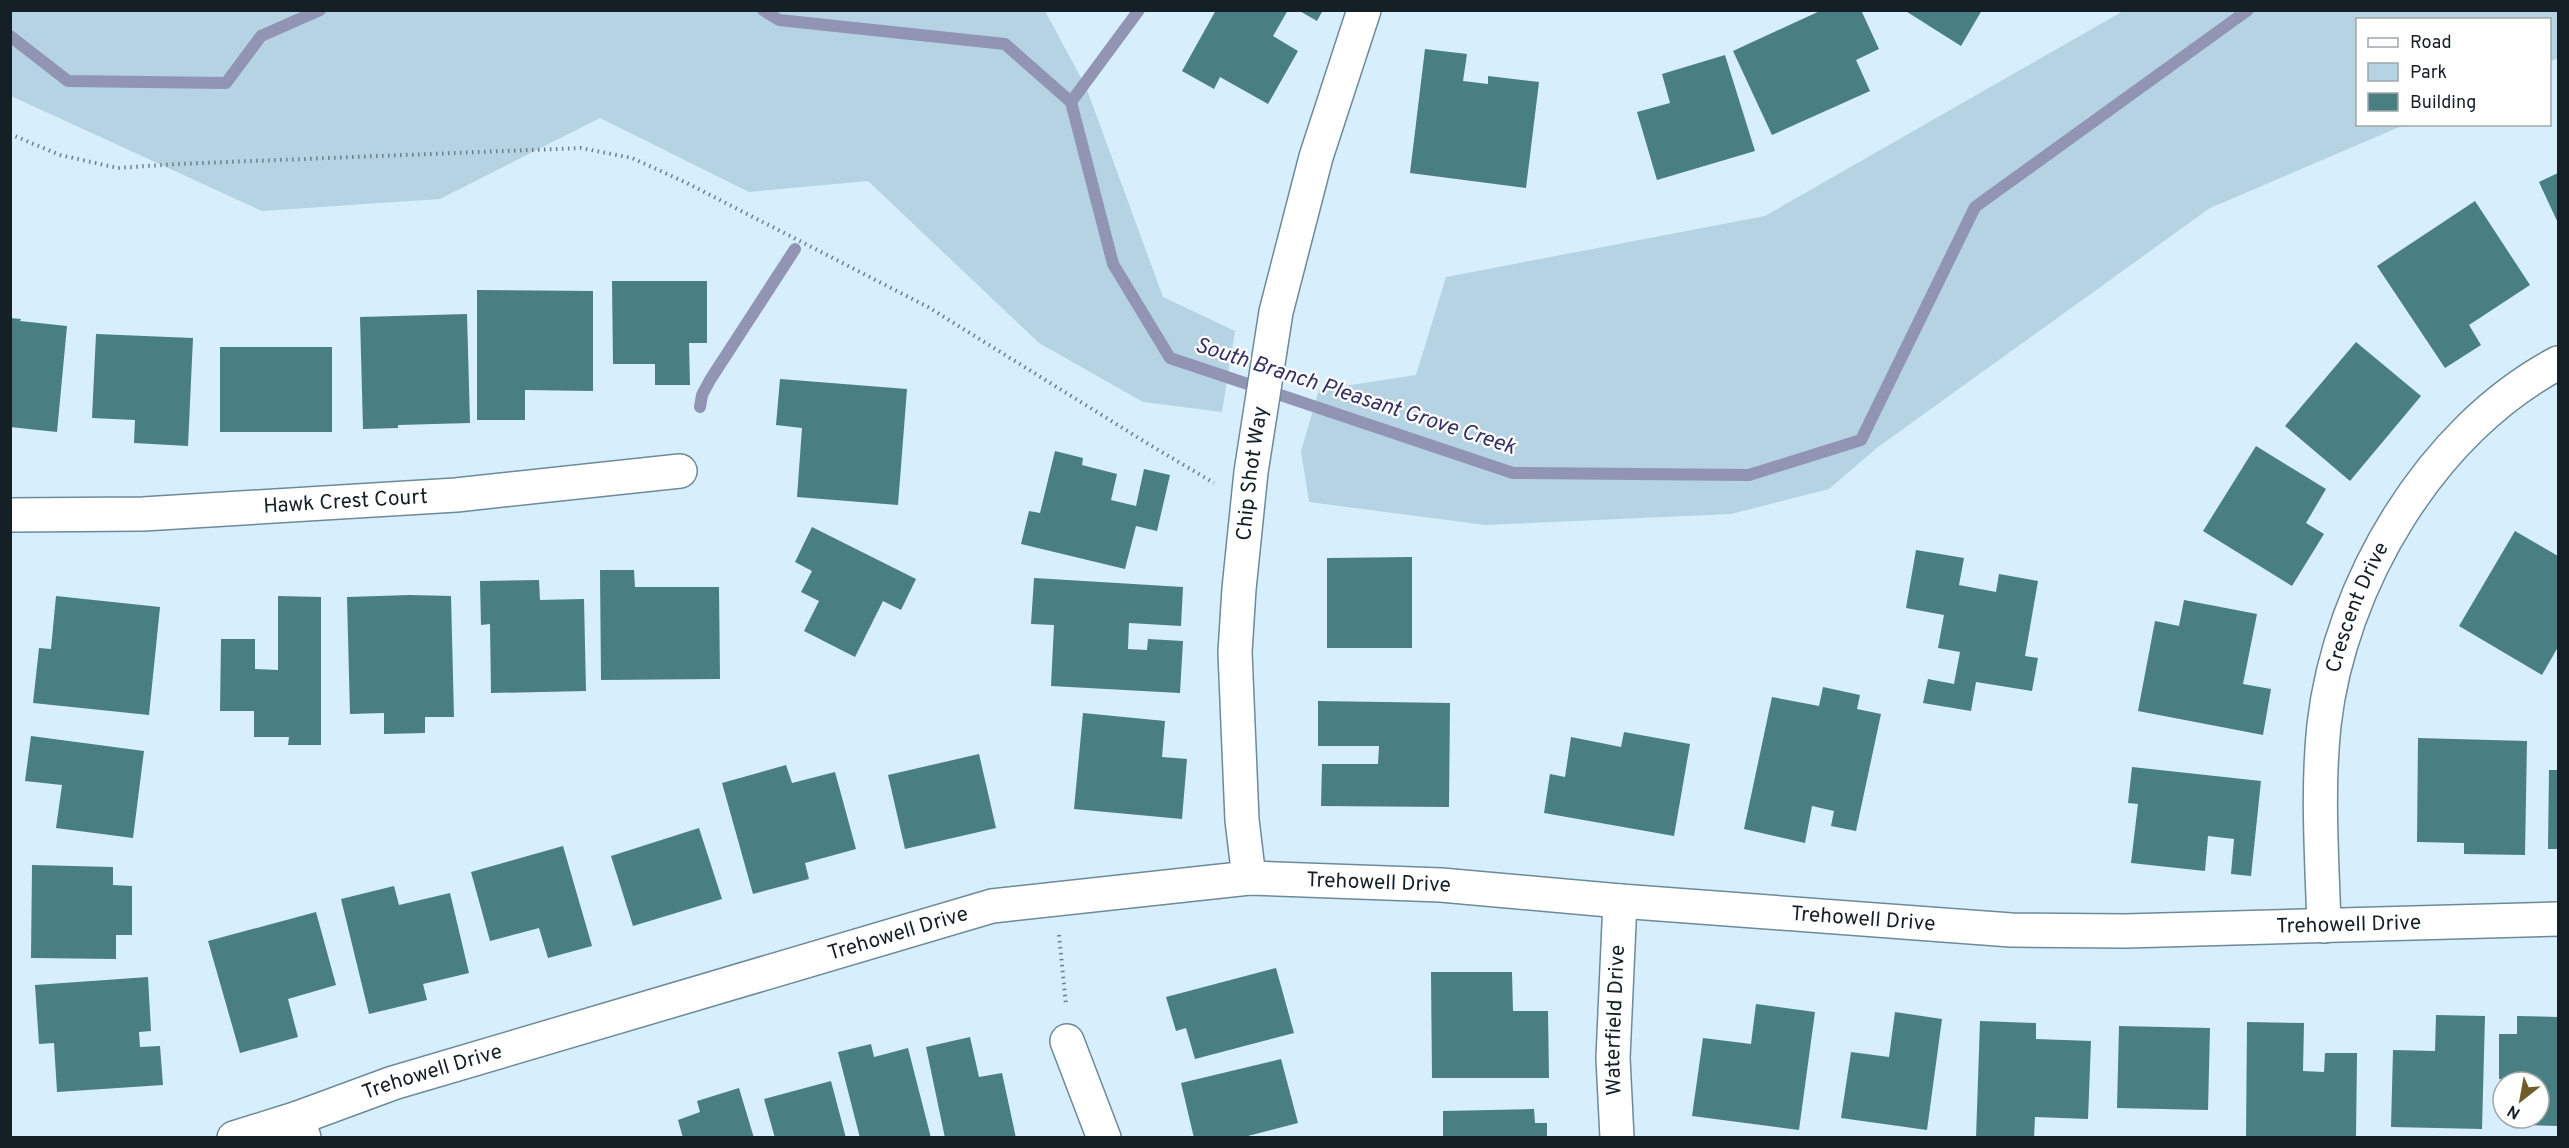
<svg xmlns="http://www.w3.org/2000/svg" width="2569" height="1148" font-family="Overpass,sans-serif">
  <rect width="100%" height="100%" fill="#d7effc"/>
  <!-- green -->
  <g fill="#b5d3e2">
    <polygon points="11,10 1045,11 1086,87 1163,297 1235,331 1222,412 1143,402 1039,343 868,181 749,192 600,118 440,199 262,211 11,96"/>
    <polygon points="2125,10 2558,11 2558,58 2550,62 2550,20 2358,20 2358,124 2404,125 2210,208 1878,447 1829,489 1731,514 1485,525 1309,502 1301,451 1319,390 1416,375 1446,277 1765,216"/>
  </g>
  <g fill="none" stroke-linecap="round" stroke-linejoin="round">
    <!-- stream -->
    <g stroke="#9194b3" stroke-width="12">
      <polyline points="763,10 779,20 1005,44 1071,102 1113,264 1170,358 1513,473 1749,475 1861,440 1975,207 2248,10"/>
      <polyline points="10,36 68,81 226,83 261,36 320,10"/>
      <polyline points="1071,102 1139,10"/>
      <polyline points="700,407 702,395 710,380 795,249"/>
    </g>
  </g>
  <!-- building -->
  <g fill="#497e82">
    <polygon points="1216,10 1288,10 1273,36 1298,51 1268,104 1220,77 1214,89 1182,71"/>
    <polygon points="1298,10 1323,10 1317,21"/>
    <polygon points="1822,10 1861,10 1879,49 1856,60 1870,91 1772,135 1733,51"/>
    <polygon points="1904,10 1982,10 1961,46"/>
    <polygon points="1425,49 1467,54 1463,81 1488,84 1488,76 1539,82 1526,188 1410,173"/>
    <polygon points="1725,55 1755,151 1657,180 1637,112 1670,103 1662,74"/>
    <polygon points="2558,173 2558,223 2539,182"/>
    <polygon points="2475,201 2530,285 2469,325 2481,345 2445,368 2377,266"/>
    <polygon points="612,281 707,281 707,343 689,343 690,385 655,385 655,364 613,364"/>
    <polygon points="477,290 593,291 593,391 525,390 525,420 477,420"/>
    <polygon points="467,314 470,423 398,425 398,428 363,429 360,317"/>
    <polygon points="10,318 21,319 20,321 67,326 57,432 10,427"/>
    <polygon points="96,334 193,338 188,446 134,443 135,420 92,418"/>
    <polygon points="2356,342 2421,396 2350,481 2285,426"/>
    <rect x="220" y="347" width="112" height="85"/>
    <polygon points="780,379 907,389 898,505 797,497 802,428 776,425"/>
    <polygon points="2256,446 2326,489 2306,523 2324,534 2292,586 2203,531"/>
    <polygon points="1055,451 1083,458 1082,465 1117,474 1111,500 1136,506 1144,469 1170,475 1157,531 1136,526 1125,569 1021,544 1029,511 1040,513"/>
    <polygon points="812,527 916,579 901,610 883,601 855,657 804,631 819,601 801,592 812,571 795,562"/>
    <polygon points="2515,531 2558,556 2558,647 2542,675 2459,626"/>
    <polygon points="1916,550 1964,558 1959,585 1996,592 1999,574 2038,581 2025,656 2038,658 2032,691 1976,682 1971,711 1923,703 1928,679 1954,684 1960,652 1938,648 1944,615 1906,608"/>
    <polygon points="1412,557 1412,648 1327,648 1327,558"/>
    <polygon points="600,570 634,570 635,587 719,587 720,679 601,680"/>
    <polygon points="1034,578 1183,587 1181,626 1129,623 1128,649 1147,650 1148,639 1183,641 1180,693 1051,686 1054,625 1031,624"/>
    <polygon points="539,580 540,600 584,599 586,691 491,693 490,624 481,625 480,581"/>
    <polygon points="410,595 451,596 454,717 425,717 425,733 384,734 384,713 350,714 347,597"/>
    <polygon points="56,596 160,607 149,715 33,703 39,648 51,649"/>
    <polygon points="278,596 321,597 321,745 288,745 289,737 254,737 254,711 220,711 221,639 255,639 255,669 278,670"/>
    <polygon points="2184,600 2257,614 2243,684 2271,689 2263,735 2138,711 2155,621 2179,626"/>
    <polygon points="1823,687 1860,695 1857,709 1881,714 1856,831 1831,826 1834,811 1812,806 1805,843 1744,829 1772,697 1819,706"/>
    <polygon points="1318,701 1450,703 1449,807 1321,806 1322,764 1378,764 1379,746 1318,746"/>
    <polygon points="1083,713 1165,721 1162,757 1187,759 1182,819 1074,809"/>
    <polygon points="1624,732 1690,744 1674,836 1544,813 1550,774 1565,777 1571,737 1621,747"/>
    <polygon points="31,736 144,751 133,838 56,828 62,785 25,781"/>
    <polygon points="2418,738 2527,741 2525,855 2464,854 2464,843 2417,842"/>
    <polygon points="979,754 996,828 905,849 888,775"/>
    <polygon points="786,765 792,783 835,772 856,849 805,863 809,879 753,894 722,783"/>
    <polygon points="2132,767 2261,781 2251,876 2231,874 2234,839 2208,836 2205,871 2131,863 2138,804 2128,803"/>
    <polygon points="2549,770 2558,770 2558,849 2548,849"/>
    <polygon points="699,828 722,899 633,926 611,856"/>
    <polygon points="563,846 592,946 548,958 539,928 490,941 471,872"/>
    <polygon points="32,865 113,867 113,885 132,886 132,935 116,935 116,959 31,958"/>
    <polygon points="394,886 399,905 450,893 469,973 423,984 427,1000 369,1014 341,899"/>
    <polygon points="316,912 336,985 288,999 298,1037 240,1053 208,941"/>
    <polygon points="1276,968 1294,1033 1195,1059 1186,1028 1176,1031 1166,997"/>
    <polygon points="1431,972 1512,972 1513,1011 1548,1011 1549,1078 1432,1078"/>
    <polygon points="148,977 151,1031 139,1032 140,1047 160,1046 163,1085 57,1092 54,1043 39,1044 35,985"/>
    <polygon points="1756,1004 1815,1012 1799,1130 1692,1116 1703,1038 1751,1044"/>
    <polygon points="1895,1012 1942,1019 1927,1130 1841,1118 1851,1052 1889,1057"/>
    <polygon points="2436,1015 2485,1016 2482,1129 2391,1127 2393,1050 2435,1051"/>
    <polygon points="2517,1016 2558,1017 2558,1126 2522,1125 2522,1118 2539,1118 2539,1082 2499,1079 2499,1034 2517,1034"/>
    <polygon points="1980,1021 2036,1023 2036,1039 2091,1041 2088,1119 2035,1117 2034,1138 1976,1138"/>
    <polygon points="2247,1022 2304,1023 2303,1071 2324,1072 2325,1053 2357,1053 2356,1138 2246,1138"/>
    <polygon points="2119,1026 2210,1028 2208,1110 2117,1108"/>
    <polygon points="970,1037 979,1077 1002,1073 1016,1138 945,1138 926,1047"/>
    <polygon points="871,1044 874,1057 908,1048 931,1138 860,1138 838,1052"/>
    <polygon points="1281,1059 1298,1123 1240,1138 1194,1138 1181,1083"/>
    <polygon points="831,1081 846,1138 775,1138 764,1099"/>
    <polygon points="739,1088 754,1138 683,1138 678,1120 700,1112 697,1101"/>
    <polygon points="1534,1109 1535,1123 1547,1123 1547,1138 1443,1138 1443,1111"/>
  </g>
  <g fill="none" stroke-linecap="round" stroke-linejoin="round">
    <!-- minor casing -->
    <g stroke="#6d8a98" stroke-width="36">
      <g id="minor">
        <path id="s1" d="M10,515L143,514L456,495L680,471"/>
        <path id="s2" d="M1249,878L1242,820L1235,652L1239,589L1251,472L1276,312L1316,157L1364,10"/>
        <path id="s3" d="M2324,926C2322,859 2317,791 2324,725C2340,584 2431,430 2558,363"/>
        <polyline points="1067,1041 1104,1138"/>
        <path id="s4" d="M298,1118L393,1083L992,906L1249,878L1441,885L1620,901L2011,930L2126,931L2558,919"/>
        <path id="s5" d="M1617,1138L1613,1058L1620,901"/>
      </g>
    </g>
    <!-- tertiary casing -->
    <g stroke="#6d8a98" stroke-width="36">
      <polyline id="tertiary" points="234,1138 298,1118 304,1138"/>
    </g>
    <!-- path -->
    <g stroke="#6e7f89" stroke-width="4" stroke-dasharray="1.5 4.5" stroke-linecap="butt">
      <polyline points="10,134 60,155 118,168 177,164 581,148 632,158 687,183 928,307 1150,445 1214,483"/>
      <polyline points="1059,935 1066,1005"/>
    </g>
    <!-- minor -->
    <use href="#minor" stroke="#fff" stroke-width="33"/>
    <!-- tertiary -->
    <use href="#tertiary" stroke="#fff" stroke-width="33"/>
  </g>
  <g text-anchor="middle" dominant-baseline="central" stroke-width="4.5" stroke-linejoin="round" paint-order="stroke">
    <!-- street labels -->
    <g font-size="21" fill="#152026" stroke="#fff">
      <text stroke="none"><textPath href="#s2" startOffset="406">Chip Shot Way</textPath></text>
      <text stroke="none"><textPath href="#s1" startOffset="336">Hawk Crest Court</textPath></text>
      <text stroke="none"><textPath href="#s3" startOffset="324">Crescent Drive</textPath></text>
      <text stroke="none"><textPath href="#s4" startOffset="1114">Trehowell Drive</textPath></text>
      <text stroke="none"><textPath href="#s4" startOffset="1600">Trehowell Drive</textPath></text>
      <text stroke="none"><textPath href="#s4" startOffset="2086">Trehowell Drive</textPath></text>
      <text stroke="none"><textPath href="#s4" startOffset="628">Trehowell Drive</textPath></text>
      <text stroke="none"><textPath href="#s5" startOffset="118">Waterfield Drive</textPath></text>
      <text stroke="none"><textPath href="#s4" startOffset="142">Trehowell Drive</textPath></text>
    </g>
    <!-- water labels -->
    <g font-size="22" font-style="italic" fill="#373265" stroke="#fff">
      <text transform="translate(1355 397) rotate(18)">South Branch Pleasant Grove Creek</text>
    </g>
  </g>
  <!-- border -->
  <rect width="2569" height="1148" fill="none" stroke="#152026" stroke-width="24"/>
  <!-- legend -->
  <rect x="2356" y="18" width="195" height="108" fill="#ffffff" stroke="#a1a6a8" stroke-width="1.5"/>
  <rect x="2368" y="38" width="30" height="9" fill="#ffffff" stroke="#a1a6a8" stroke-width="1.5"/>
  <text x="2410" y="48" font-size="18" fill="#152026">Road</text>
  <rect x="2368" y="63" width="30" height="18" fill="#b5d3e2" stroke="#a1a6a8" stroke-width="1.5"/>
  <text x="2410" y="78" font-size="18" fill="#152026">Park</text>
  <rect x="2368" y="93" width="30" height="18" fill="#497e82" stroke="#a1a6a8" stroke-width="1.5"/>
  <text x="2410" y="108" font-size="18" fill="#152026">Building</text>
  <!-- north arrow -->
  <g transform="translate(2521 1100) rotate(211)"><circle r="28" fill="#ffffff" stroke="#a1a6a8" stroke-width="1.5"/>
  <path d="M0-4.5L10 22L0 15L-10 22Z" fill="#6f5e2b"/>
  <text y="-9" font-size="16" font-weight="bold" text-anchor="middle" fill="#152026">N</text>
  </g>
</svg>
